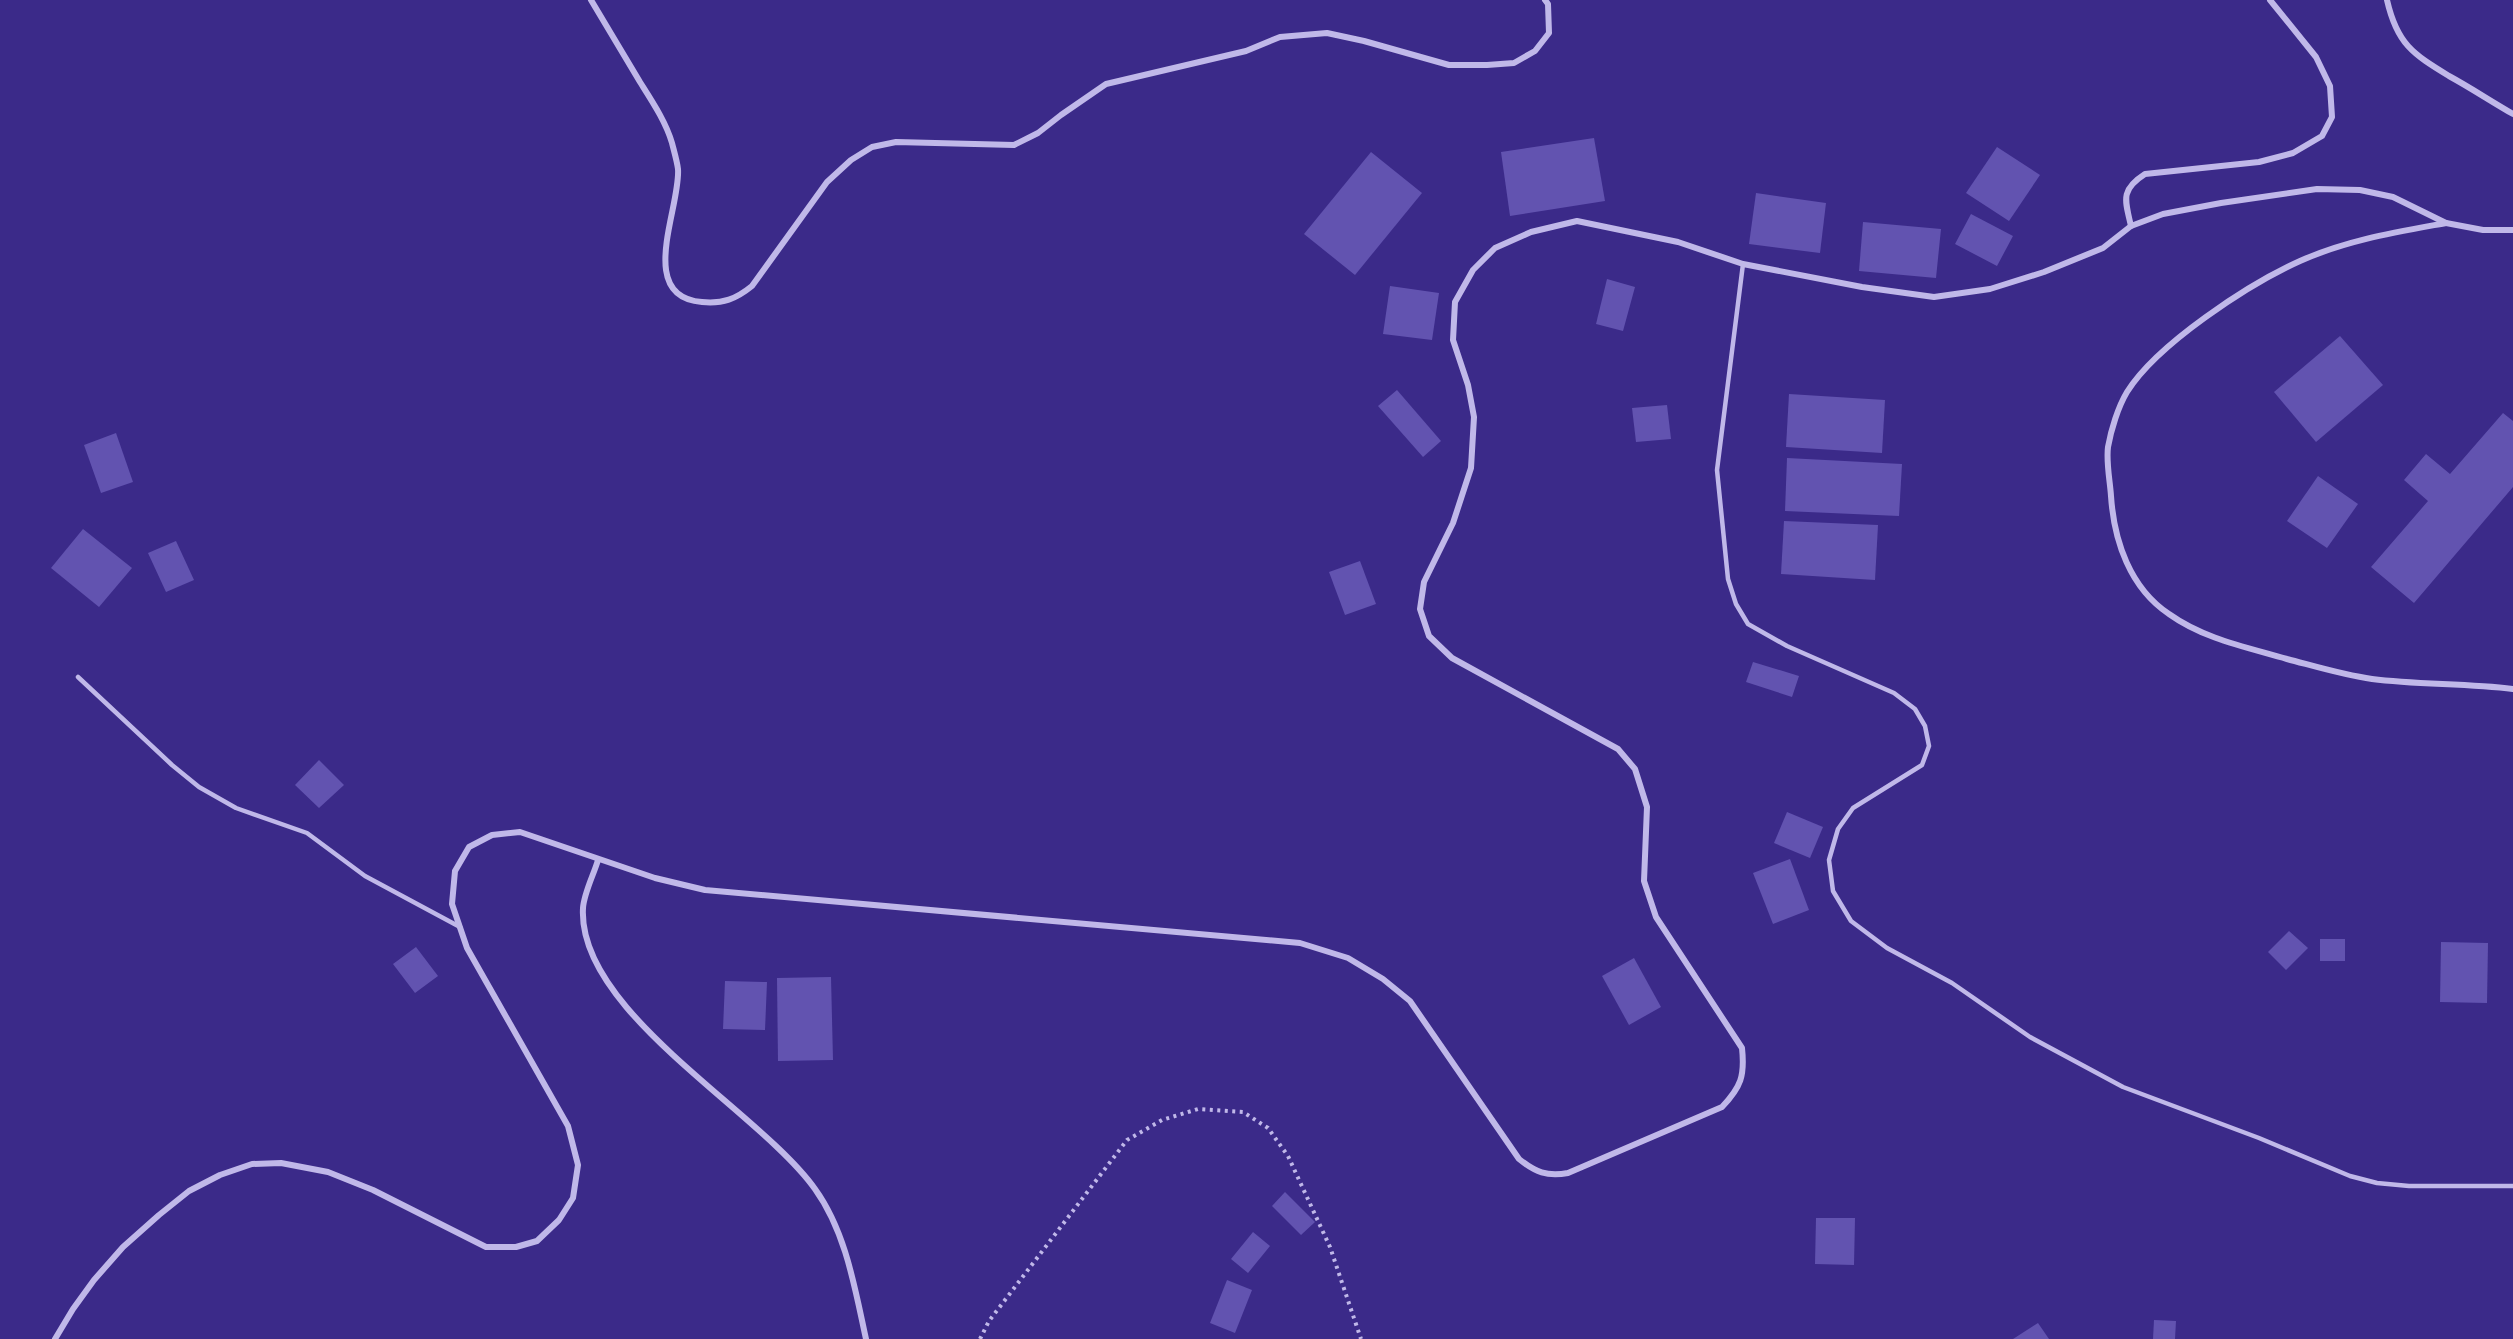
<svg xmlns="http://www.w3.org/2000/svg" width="2513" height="1339" font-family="'Asap Condensed',sans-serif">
  <rect width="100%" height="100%" fill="#3b2a89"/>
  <!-- building -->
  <g fill="#6253b0">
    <polygon points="1594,138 1605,201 1510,216 1501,152"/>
    <polygon points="1997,147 2040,175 2009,221 1966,193"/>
    <polygon points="1371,152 1422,193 1355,275 1304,234"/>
    <polygon points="1756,193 1826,203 1820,253 1749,244"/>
    <polygon points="1971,214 2013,236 1997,266 1955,244"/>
    <polygon points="1863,222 1941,229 1936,278 1859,271"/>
    <polygon points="1607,279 1635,287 1623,331 1596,324"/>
    <polygon points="1390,286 1439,293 1432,340 1383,334"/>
    <polygon points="2340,336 2383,385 2316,442 2274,392"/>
    <polygon points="1397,390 1441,441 1423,457 1378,406"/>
    <polygon points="1789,394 1885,400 1882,453 1786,447"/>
    <polygon points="1667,405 1671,439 1636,442 1632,408"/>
    <polygon points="2503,413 2513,421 2513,487 2414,603 2371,567 2428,501 2404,480 2426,454 2450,474"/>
    <polygon points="116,433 133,482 101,493 84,445"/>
    <polygon points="1787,458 1902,464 1899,516 1785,511"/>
    <polygon points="2318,476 2358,504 2327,548 2287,521"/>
    <polygon points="1784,521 1878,525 1875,580 1781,574"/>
    <polygon points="83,529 132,568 99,607 51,568"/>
    <polygon points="176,541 194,580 166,592 148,553"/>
    <polygon points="1360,561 1376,604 1345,615 1329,572"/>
    <polygon points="1753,662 1799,676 1792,697 1746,682"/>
    <polygon points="319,760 344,785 319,808 295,785"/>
    <polygon points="1787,812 1823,827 1810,858 1774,843"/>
    <polygon points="1790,859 1809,910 1773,924 1753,873"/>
    <polygon points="2289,931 2308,948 2286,970 2268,952"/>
    <rect x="2320" y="939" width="25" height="22"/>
    <polygon points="2441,942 2488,943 2487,1003 2440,1002"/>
    <polygon points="416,947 438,976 415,993 393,964"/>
    <polygon points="1634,958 1661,1007 1629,1025 1602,976"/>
    <polygon points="831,977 833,1060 778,1061 777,978"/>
    <polygon points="725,981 767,982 765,1030 723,1029"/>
    <polygon points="1285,1192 1315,1222 1301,1235 1272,1206"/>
    <polygon points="1816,1218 1855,1218 1854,1265 1815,1264"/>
    <polygon points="1253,1232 1270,1246 1248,1273 1231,1259"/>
    <polygon points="1227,1280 1252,1290 1235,1333 1210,1323"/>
    <polygon points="2154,1320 2176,1321 2175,1339 2153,1339"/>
    <polygon points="2038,1323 2049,1339 2013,1339"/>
  </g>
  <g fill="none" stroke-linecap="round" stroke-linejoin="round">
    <!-- path -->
    <polyline stroke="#c0b8e9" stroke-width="4" stroke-dasharray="3 4.5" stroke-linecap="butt" points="980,1339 989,1321 1127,1140 1162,1120 1198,1109 1243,1112 1268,1128 1288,1156 1330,1247 1361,1339"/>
    <!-- service -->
    <g stroke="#c0b8e9" stroke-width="4.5">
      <polyline points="1743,264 1717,470 1728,579 1736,604 1748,624 1787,646 1894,693 1915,709 1925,726 1929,746 1922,765 1853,808 1838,829 1829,860 1833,891 1851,921 1887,948 1952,983 2030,1037 2123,1087 2259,1138 2350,1176 2377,1183 2409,1186 2513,1186"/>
      <polyline points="78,677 172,765 199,787 236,808 307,833 365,876 460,927"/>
    </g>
    <!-- minor -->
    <g stroke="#c0b8e9" stroke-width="6">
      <path d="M591,0C607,27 624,55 640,82C652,101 666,122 672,143C674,151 677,161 678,169C681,207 635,297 702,302C723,304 736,299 752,286L827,182L851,160L872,147L896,142L1014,145L1038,133L1061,115L1106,84L1246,51L1280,37L1327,33L1364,41L1449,65H1487L1514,63L1535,51L1549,33L1548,4L1545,0"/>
      <path d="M2387,0C2397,44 2413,54 2449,76C2471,88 2492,102 2513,114"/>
      <path d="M2446,223C2397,232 2347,240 2300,261C2249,284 2157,344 2127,392C2118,407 2111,430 2108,447C2106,462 2110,481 2111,496C2114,541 2130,588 2169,614C2204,639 2246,647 2287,659C2314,666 2343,675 2372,679C2419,685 2466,683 2513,689"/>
      <path d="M2131,226C2125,200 2120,190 2145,174L2259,162L2293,153L2322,136L2332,117L2330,86L2316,57L2270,0"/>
      <path d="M598,860C594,874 584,893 583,908C577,1011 760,1111 815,1189C846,1232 855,1289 866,1339"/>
      <path d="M55,1339L73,1309L94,1280L123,1247L159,1215L189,1191L220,1175L252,1164L281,1163L328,1172L373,1190L486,1247H516L537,1241L559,1220L573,1198L578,1165L568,1126L467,948L452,904L455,871L469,847L492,835L520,832L655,878L705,890L1300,943L1348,958L1383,979L1410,1001L1519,1159C1535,1172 1547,1177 1568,1173L1722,1107C1741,1087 1745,1076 1742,1048L1656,917L1644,881L1647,807L1635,769L1618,749L1452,658L1429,636L1420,609L1424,582L1453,523L1471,468L1474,417L1468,385L1453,340L1455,302L1473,270L1495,248L1531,232L1577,221L1678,242L1743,264L1862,287L1934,297L1990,289L2044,272L2103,248L2131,226L2163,214L2221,203L2317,189L2360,190L2393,197L2446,223L2483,230H2513"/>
    </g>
  </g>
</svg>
